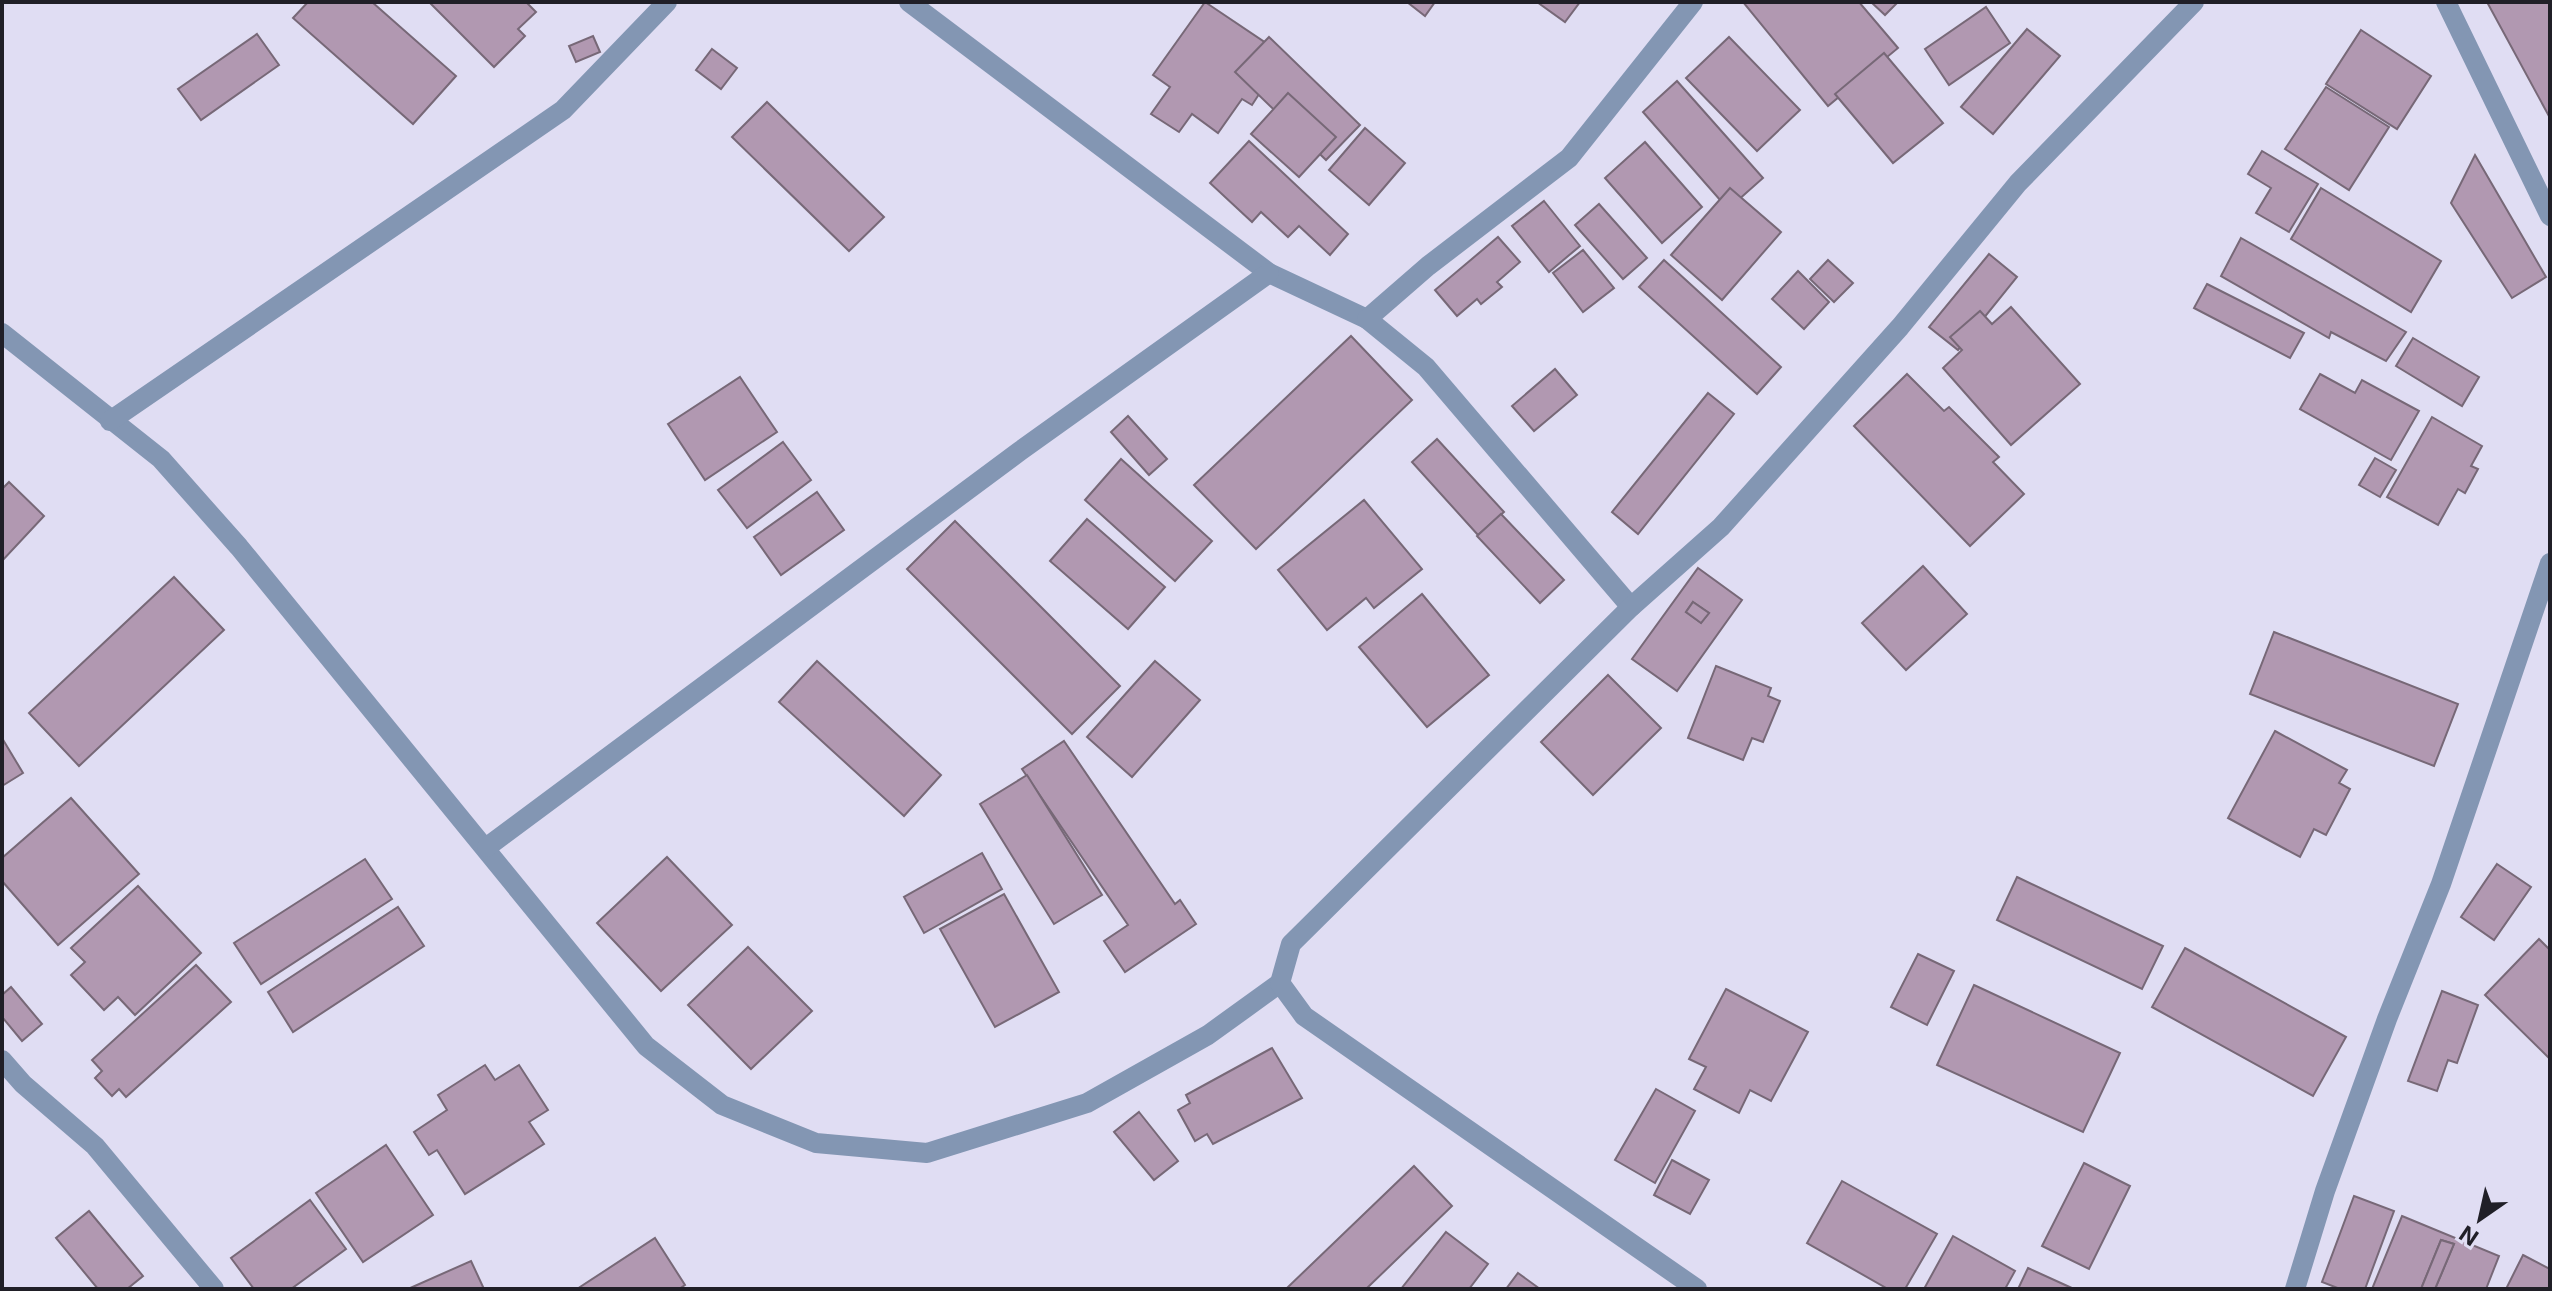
<svg xmlns="http://www.w3.org/2000/svg" width="2552" height="1291" font-family="Inter,sans-serif">
  <rect width="100%" height="100%" fill="#e0ddf3"/>
  <!-- building -->
  <g fill="#b198b1" stroke="#776877" stroke-width="2" fill-rule="evenodd">
    <polygon points="308,2 372,2 456,76 413,124 293,18"/>
    <polygon points="429,2 526,2 536,12 518,29 525,36 494,67"/>
    <polygon points="1205,2 1281,53 1261,81 1265,85 1252,105 1242,99 1218,133 1192,114 1179,132 1151,114 1170,87 1153,75"/>
    <polygon points="1407,2 1435,2 1425,16"/>
    <polygon points="1537,2 1580,2 1565,22"/>
    <polygon points="1743,2 1859,2 1898,48 1828,106"/>
    <polygon points="1871,2 1898,2 1885,15"/>
    <polygon points="2487,2 2550,2 2550,118"/>
    <polygon points="1986,7 2010,43 1949,85 1925,49"/>
    <polygon points="2027,29 2060,56 1993,134 1961,107"/>
    <polygon points="2361,30 2431,76 2397,129 2326,84"/>
    <polygon points="257,34 279,65 201,120 178,89"/>
    <polygon points="593,36 600,52 576,62 569,46"/>
    <polygon points="1269,37 1360,125 1326,160 1235,72"/>
    <polygon points="1729,37 1800,110 1757,151 1686,78"/>
    <polygon points="712,49 737,68 721,89 696,70"/>
    <polygon points="1884,53 1943,123 1893,163 1835,94"/>
    <polygon points="1677,81 1763,178 1728,209 1643,112"/>
    <polygon points="2326,87 2389,127 2349,190 2285,149"/>
    <polygon points="1288,93 1336,137 1299,177 1251,134"/>
    <polygon points="767,102 884,217 849,251 732,137"/>
    <polygon points="1365,128 1405,163 1369,205 1329,170"/>
    <polygon points="1249,141 1348,234 1330,255 1299,226 1288,237 1261,212 1252,222 1210,183"/>
    <polygon points="1645,142 1702,207 1662,243 1605,178"/>
    <polygon points="2262,151 2318,184 2289,232 2256,213 2271,188 2248,174"/>
    <polygon points="2475,155 2546,277 2512,298 2451,203"/>
    <polygon points="1730,188 1781,232 1722,300 1671,255"/>
    <polygon points="2321,188 2441,261 2411,312 2291,239"/>
    <polygon points="1544,201 1580,246 1549,272 1512,226"/>
    <polygon points="1599,204 1647,258 1623,279 1575,225"/>
    <polygon points="1498,237 1520,262 1497,282 1502,287 1481,304 1477,299 1457,316 1435,290"/>
    <polygon points="2241,238 2406,332 2386,361 2331,332 2329,338 2221,276"/>
    <polygon points="1583,250 1614,288 1583,312 1553,273"/>
    <polygon points="1989,254 2017,277 1958,350 1929,327"/>
    <polygon points="1664,260 1781,367 1757,394 1639,287"/>
    <polygon points="1828,260 1853,283 1834,302 1810,279"/>
    <polygon points="1798,271 1829,302 1804,329 1772,299"/>
    <polygon points="2207,284 2304,333 2290,358 2194,308"/>
    <polygon points="2011,307 2080,384 2011,445 1943,368 1962,350 1950,337 1980,311 1992,324"/>
    <polygon points="1351,336 1412,400 1256,549 1194,485"/>
    <polygon points="2413,338 2479,377 2462,406 2396,366"/>
    <polygon points="1555,369 1577,395 1534,431 1512,406"/>
    <polygon points="1907,374 1944,411 1949,407 1999,457 1993,462 2024,494 1970,546 1854,426"/>
    <polygon points="2320,374 2355,393 2362,380 2419,411 2391,460 2300,409"/>
    <polygon points="740,377 777,432 705,480 668,424"/>
    <polygon points="1708,393 1734,414 1638,534 1612,512"/>
    <polygon points="1128,416 1167,459 1149,475 1111,432"/>
    <polygon points="2432,417 2482,446 2471,466 2478,469 2465,493 2458,489 2438,525 2387,497"/>
    <polygon points="1437,439 1504,512 1478,535 1412,462"/>
    <polygon points="783,442 811,480 747,528 718,490"/>
    <polygon points="2375,458 2396,470 2380,497 2359,485"/>
    <polygon points="1121,459 1212,541 1175,581 1085,500"/>
    <polygon points="9,482 44,516 2,561 2,489"/>
    <polygon points="817,492 844,530 781,575 754,537"/>
    <polygon points="1364,500 1422,569 1374,608 1366,598 1327,630 1278,570"/>
    <polygon points="1501,514 1564,580 1540,603 1477,536"/>
    <polygon points="1087,519 1165,587 1128,629 1050,561"/>
    <polygon points="955,521 1120,686 1072,734 907,569"/>
    <polygon points="1923,566 1967,614 1906,670 1862,623"/>
    <path d="M1698,568L1742,600L1677,691L1632,659ZM1693,602L1709,613L1701,623L1686,612Z"/>
    <polygon points="174,577 224,630 79,766 29,713"/>
    <polygon points="1422,594 1489,675 1427,727 1359,647"/>
    <polygon points="1693,602 1709,613 1701,623 1686,612"/>
    <polygon points="2274,632 2458,704 2434,766 2250,694"/>
    <polygon points="817,661 941,775 904,816 779,702"/>
    <polygon points="1155,661 1200,700 1132,777 1087,737"/>
    <polygon points="1716,666 1771,688 1768,696 1780,701 1763,742 1752,738 1743,760 1688,738"/>
    <polygon points="1608,675 1661,728 1593,795 1541,742"/>
    <polygon points="2275,731 2347,770 2339,783 2350,789 2326,835 2314,829 2300,857 2228,818"/>
    <polygon points="2,738 23,773 2,786"/>
    <polygon points="1064,741 1175,904 1180,900 1196,924 1125,972 1104,941 1128,925 1022,769"/>
    <polygon points="1027,775 1102,895 1054,924 980,804"/>
    <polygon points="71,798 139,874 58,945 2,881 2,858"/>
    <polygon points="982,853 1002,889 924,933 904,897"/>
    <polygon points="667,857 732,925 661,991 597,923"/>
    <polygon points="365,859 392,899 261,984 234,943"/>
    <polygon points="2497,864 2531,887 2494,940 2461,917"/>
    <polygon points="2017,877 2163,946 2142,989 1997,920"/>
    <polygon points="138,886 201,953 135,1015 118,997 104,1010 71,975 85,962 71,948"/>
    <polygon points="1004,894 1059,992 995,1027 940,929"/>
    <polygon points="398,907 424,946 293,1032 268,992"/>
    <polygon points="2539,939 2550,950 2550,1059 2485,995"/>
    <polygon points="748,947 812,1011 751,1069 688,1005"/>
    <polygon points="2185,948 2346,1037 2313,1096 2152,1007"/>
    <polygon points="1918,954 1954,971 1927,1025 1891,1007"/>
    <polygon points="196,965 231,1002 126,1097 119,1089 112,1096 95,1078 102,1071 92,1060"/>
    <polygon points="1974,985 2120,1053 2083,1132 1937,1065"/>
    <polygon points="11,987 42,1024 22,1041 2,1017 2,995"/>
    <polygon points="1726,989 1808,1032 1771,1101 1750,1090 1739,1113 1694,1089 1706,1067 1689,1059"/>
    <polygon points="2442,991 2478,1005 2457,1063 2448,1060 2437,1091 2408,1081"/>
    <polygon points="1272,1048 1302,1098 1213,1144 1207,1134 1195,1141 1178,1110 1190,1103 1186,1095"/>
    <polygon points="485,1065 495,1080 519,1065 548,1110 529,1122 544,1144 465,1194 437,1150 429,1155 414,1132 447,1110 438,1095"/>
    <polygon points="1656,1089 1695,1111 1655,1183 1615,1160"/>
    <polygon points="1139,1112 1178,1161 1154,1180 1114,1132"/>
    <polygon points="386,1145 433,1215 363,1262 316,1193"/>
    <polygon points="1672,1160 1709,1180 1690,1214 1654,1195"/>
    <polygon points="2084,1163 2130,1186 2089,1269 2042,1246"/>
    <polygon points="1414,1166 1452,1206 1366,1289 1290,1289 1288,1287"/>
    <polygon points="1842,1181 1937,1234 1905,1289 1888,1289 1807,1243"/>
    <polygon points="2354,1196 2394,1211 2365,1289 2340,1289 2322,1282"/>
    <polygon points="310,1200 346,1249 291,1289 254,1289 231,1258"/>
    <polygon points="89,1211 143,1276 127,1289 98,1289 56,1238"/>
    <polygon points="2402,1216 2499,1256 2486,1289 2435,1289 2454,1244 2441,1240 2421,1289 2372,1289"/>
    <polygon points="1446,1232 1488,1264 1469,1289 1401,1289"/>
    <polygon points="1953,1236 2015,1271 2005,1289 1924,1289"/>
    <polygon points="655,1238 685,1285 679,1289 577,1289"/>
    <polygon points="2441,1240 2454,1244 2435,1289 2421,1289"/>
    <polygon points="2523,1255 2550,1269 2550,1289 2506,1289"/>
    <polygon points="471,1261 484,1289 408,1289"/>
    <polygon points="2028,1268 2074,1289 2018,1289"/>
    <polygon points="1518,1273 1540,1289 1506,1289"/>
  </g>
  <g fill="none" stroke-linecap="round" stroke-linejoin="round">
    <!-- minor -->
    <g stroke="#8396b3" stroke-width="20">
      <polyline points="909,2 1269,273 1367,319"/>
      <polyline points="2446,2 2550,216"/>
      <polyline points="2,333 161,459 239,547 646,1046 722,1105 816,1143 927,1153 1087,1103 1208,1035 1280,983"/>
      <polyline points="110,421 563,110 667,2"/>
      <polyline points="1631,607 1426,367 1367,319 1428,266 1569,158 1693,2"/>
      <polyline points="487,847 1020,451 1269,273"/>
      <polyline points="2,1060 23,1084 95,1146 214,1289"/>
      <polyline points="1697,1289 1304,1016 1280,983 1291,944 1631,607 1721,527 1900,327 2018,183 2194,2"/>
      <polyline points="2295,1289 2325,1191 2387,1019 2441,884 2550,563"/>
    </g>
  </g>
  <!-- border -->
  <rect width="2552" height="1291" fill="none" stroke="#201f27" stroke-width="8"/>
  <!-- north arrow -->
  <g transform="translate(2480 1219) rotate(214)" stroke="#e0ddf3" stroke-width="6" paint-order="stroke">
  <path d="M0-6L14 30L0 20L-14 30Z" fill="#201f27"/>
  <text y="-12" font-size="22" font-weight="bold" text-anchor="middle" fill="#201f27">N</text>
  </g>
</svg>
